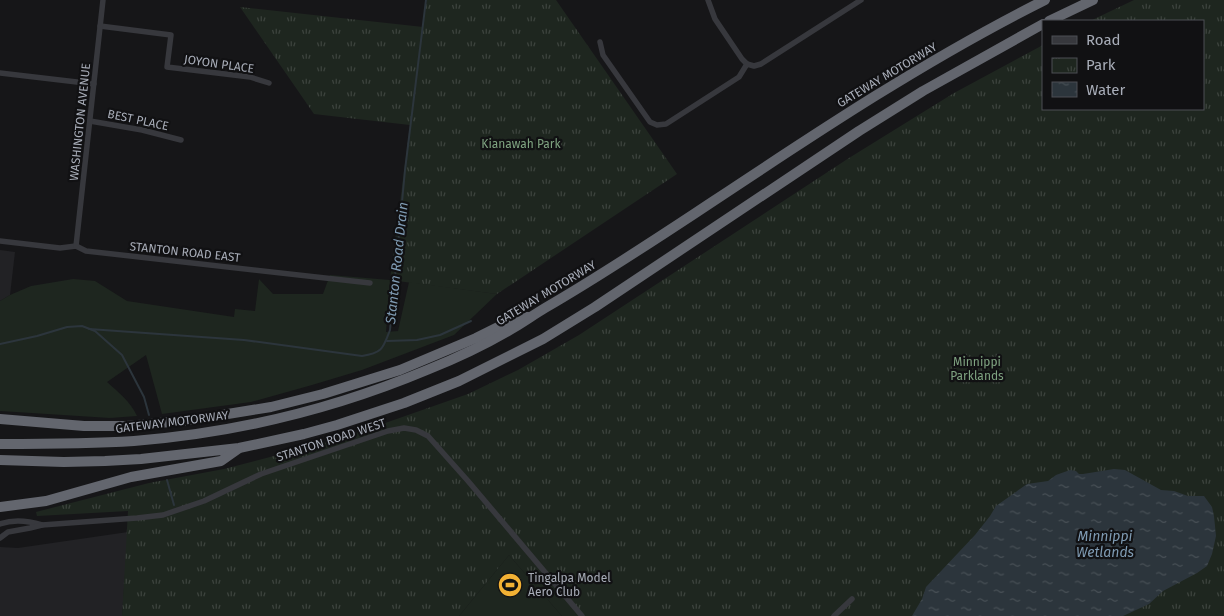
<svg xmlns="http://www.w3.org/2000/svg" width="1224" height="616" font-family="'Fira Sans',sans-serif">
  <defs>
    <pattern id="park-tufts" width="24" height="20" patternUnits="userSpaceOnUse" patternTransform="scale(1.25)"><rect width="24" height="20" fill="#1e261f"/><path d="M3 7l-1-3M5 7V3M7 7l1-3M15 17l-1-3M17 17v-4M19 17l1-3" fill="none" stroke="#3c433d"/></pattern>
    <pattern id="water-ripples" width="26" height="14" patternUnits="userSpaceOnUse" patternTransform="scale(1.25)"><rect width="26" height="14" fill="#2c353c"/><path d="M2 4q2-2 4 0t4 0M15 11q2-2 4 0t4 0" fill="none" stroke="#485056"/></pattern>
  </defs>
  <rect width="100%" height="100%" fill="#161618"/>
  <!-- built -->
  <g fill="#222225">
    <polygon points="0,250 15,252 10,295 0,301"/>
    <polygon points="128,532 122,616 0,616 0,547 18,548"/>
  </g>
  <!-- green -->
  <g fill="#1e261f">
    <path d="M330,275L390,280L386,332L398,331L409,282L497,294L454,335L362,370L312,385L251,402L162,414L146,355L107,382C118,392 131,402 137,416L110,418L0,411V301L10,295L31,286L73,279L95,281L127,301L234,317L235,309L255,311L259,279L273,294H323Z"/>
    <polygon points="509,555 562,616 459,616"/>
  </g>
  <!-- park -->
  <g fill="url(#park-tufts)">
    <polygon points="427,0 556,0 677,174 497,294 390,280 410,125 314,114 240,7 423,27"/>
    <polygon points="1134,0 1224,0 1224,616 562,616 509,555 459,616 122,616 128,511 37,516 36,512 149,483 224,469 331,441 371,428 468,394 518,370 579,335 849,158 954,93 1043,45 1043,109 1203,109 1203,21 1090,21"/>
  </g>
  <!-- water -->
  <polygon fill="url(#water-ripples)" points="1114,469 1125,470 1161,490 1174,491 1188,496 1204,496 1212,507 1214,516 1216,536 1212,554 1207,566 1197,573 1163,591 1149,604 1123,616 912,616 922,599 926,587 975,535 990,516 996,506 1027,484 1048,481 1056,475 1070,470 1076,471 1079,474 1083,474"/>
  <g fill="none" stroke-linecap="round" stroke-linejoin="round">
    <!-- stream -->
    <g stroke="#2c353c" stroke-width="2">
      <path d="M89,329L244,340L362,356C383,353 383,348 390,330L405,170L426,0"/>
      <polyline points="387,341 417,340 440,335 471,321"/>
      <polyline points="0,344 37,336 67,327 82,326 95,331 122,355 144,397 149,415"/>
      <polyline points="167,480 174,505"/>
    </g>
    <!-- minor -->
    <g stroke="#37383d" stroke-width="5.5">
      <polyline points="708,0 715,19 742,59 747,64"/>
      <polyline points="100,26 171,35 167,67 250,77 269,83"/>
      <polyline points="600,42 603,55 650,122 657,125 666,124 739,77 747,64 754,66 761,64 861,0"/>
      <polyline points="0,73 94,84"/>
      <polyline points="90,121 142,130 181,140"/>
      <polyline points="0,241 60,248 76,246 86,251 370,283"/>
      <polyline points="76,246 103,0"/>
      <path d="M0,524C14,519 29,521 42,525"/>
      <polyline points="0,538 8,532 30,528 42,525 137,518 163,515 204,501 261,474 388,431 404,428 416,430 428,436 468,481 582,616"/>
      <polyline points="834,616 852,599"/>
    </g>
    <!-- motorway -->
    <g stroke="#63666e" stroke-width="10">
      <polyline points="1049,21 1093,0"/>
      <polyline points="0,419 84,426 127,426 191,420 271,407 323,394 400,370 476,338 518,317 528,317"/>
      <path d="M0,444C45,444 89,444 134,441C234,433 334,409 427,370C457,358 487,344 515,327C525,321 535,314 545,308C597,278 647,245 697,212C810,137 923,61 1045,0"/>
      <polyline points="0,460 64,462 105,461 141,459 239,448 304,434 337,425 404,403 459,381 543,339 595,307 859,131 923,91 1043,24"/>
      <polyline points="0,507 46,501 131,477 221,461 238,449"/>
    </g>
  </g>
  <!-- icons -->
  <defs>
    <g id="stadium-disc" transform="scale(1.25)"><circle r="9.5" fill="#f2b134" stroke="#111113"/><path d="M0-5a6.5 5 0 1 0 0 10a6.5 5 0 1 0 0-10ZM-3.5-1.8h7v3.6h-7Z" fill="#111"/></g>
  </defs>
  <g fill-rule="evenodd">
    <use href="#stadium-disc" x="510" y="585"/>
  </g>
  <g text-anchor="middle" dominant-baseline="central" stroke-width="4.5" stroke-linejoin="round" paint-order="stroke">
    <!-- street labels -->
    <g font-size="12" fill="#a8adb8" stroke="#111113">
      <text transform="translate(219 64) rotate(8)">JOYON PLACE</text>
      <text transform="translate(887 75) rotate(-31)">GATEWAY MOTORWAY</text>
      <text transform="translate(138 120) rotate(12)">BEST PLACE</text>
      <text transform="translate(80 122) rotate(-84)">WASHINGTON AVENUE</text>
      <text transform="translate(185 252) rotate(6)">STANTON ROAD EAST</text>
      <text transform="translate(546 293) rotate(-31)">GATEWAY MOTORWAY</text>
      <text transform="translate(172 422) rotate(-7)">GATEWAY MOTORWAY</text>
      <text transform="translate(331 440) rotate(-18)">STANTON ROAD WEST</text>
    </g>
    <!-- park labels -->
    <g font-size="12" fill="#7fa381" stroke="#111113">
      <text x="521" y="144">Kianawah Park</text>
      <text x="977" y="362">Minnippi<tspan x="977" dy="14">Parklands</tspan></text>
    </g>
    <!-- poi labels -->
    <g font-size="12" fill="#a8adb8" stroke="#111113" text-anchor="start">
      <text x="528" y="578">Tingalpa Model<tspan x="528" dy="14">Aero Club</tspan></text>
    </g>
    <!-- water labels -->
    <g font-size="14" font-style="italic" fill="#7f9bb3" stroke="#111113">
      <text transform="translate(397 263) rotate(-84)">Stanton Road Drain</text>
      <text x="1105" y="536">Minnippi<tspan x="1105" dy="16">Wetlands</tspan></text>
    </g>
  </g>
  <!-- legend -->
  <rect x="1042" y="20" width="162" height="90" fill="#111113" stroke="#4d4f55"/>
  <rect x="1052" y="36" width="25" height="8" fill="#37383d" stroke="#4d4f55"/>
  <text x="1086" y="45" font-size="15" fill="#a8adb8">Road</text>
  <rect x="1052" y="58" width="25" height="15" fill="url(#park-tufts)" stroke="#4d4f55"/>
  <text x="1086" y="70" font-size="15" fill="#a8adb8">Park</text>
  <rect x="1052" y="82" width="25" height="15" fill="url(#water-ripples)" stroke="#4d4f55"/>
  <text x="1086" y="95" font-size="15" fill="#a8adb8">Water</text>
</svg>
